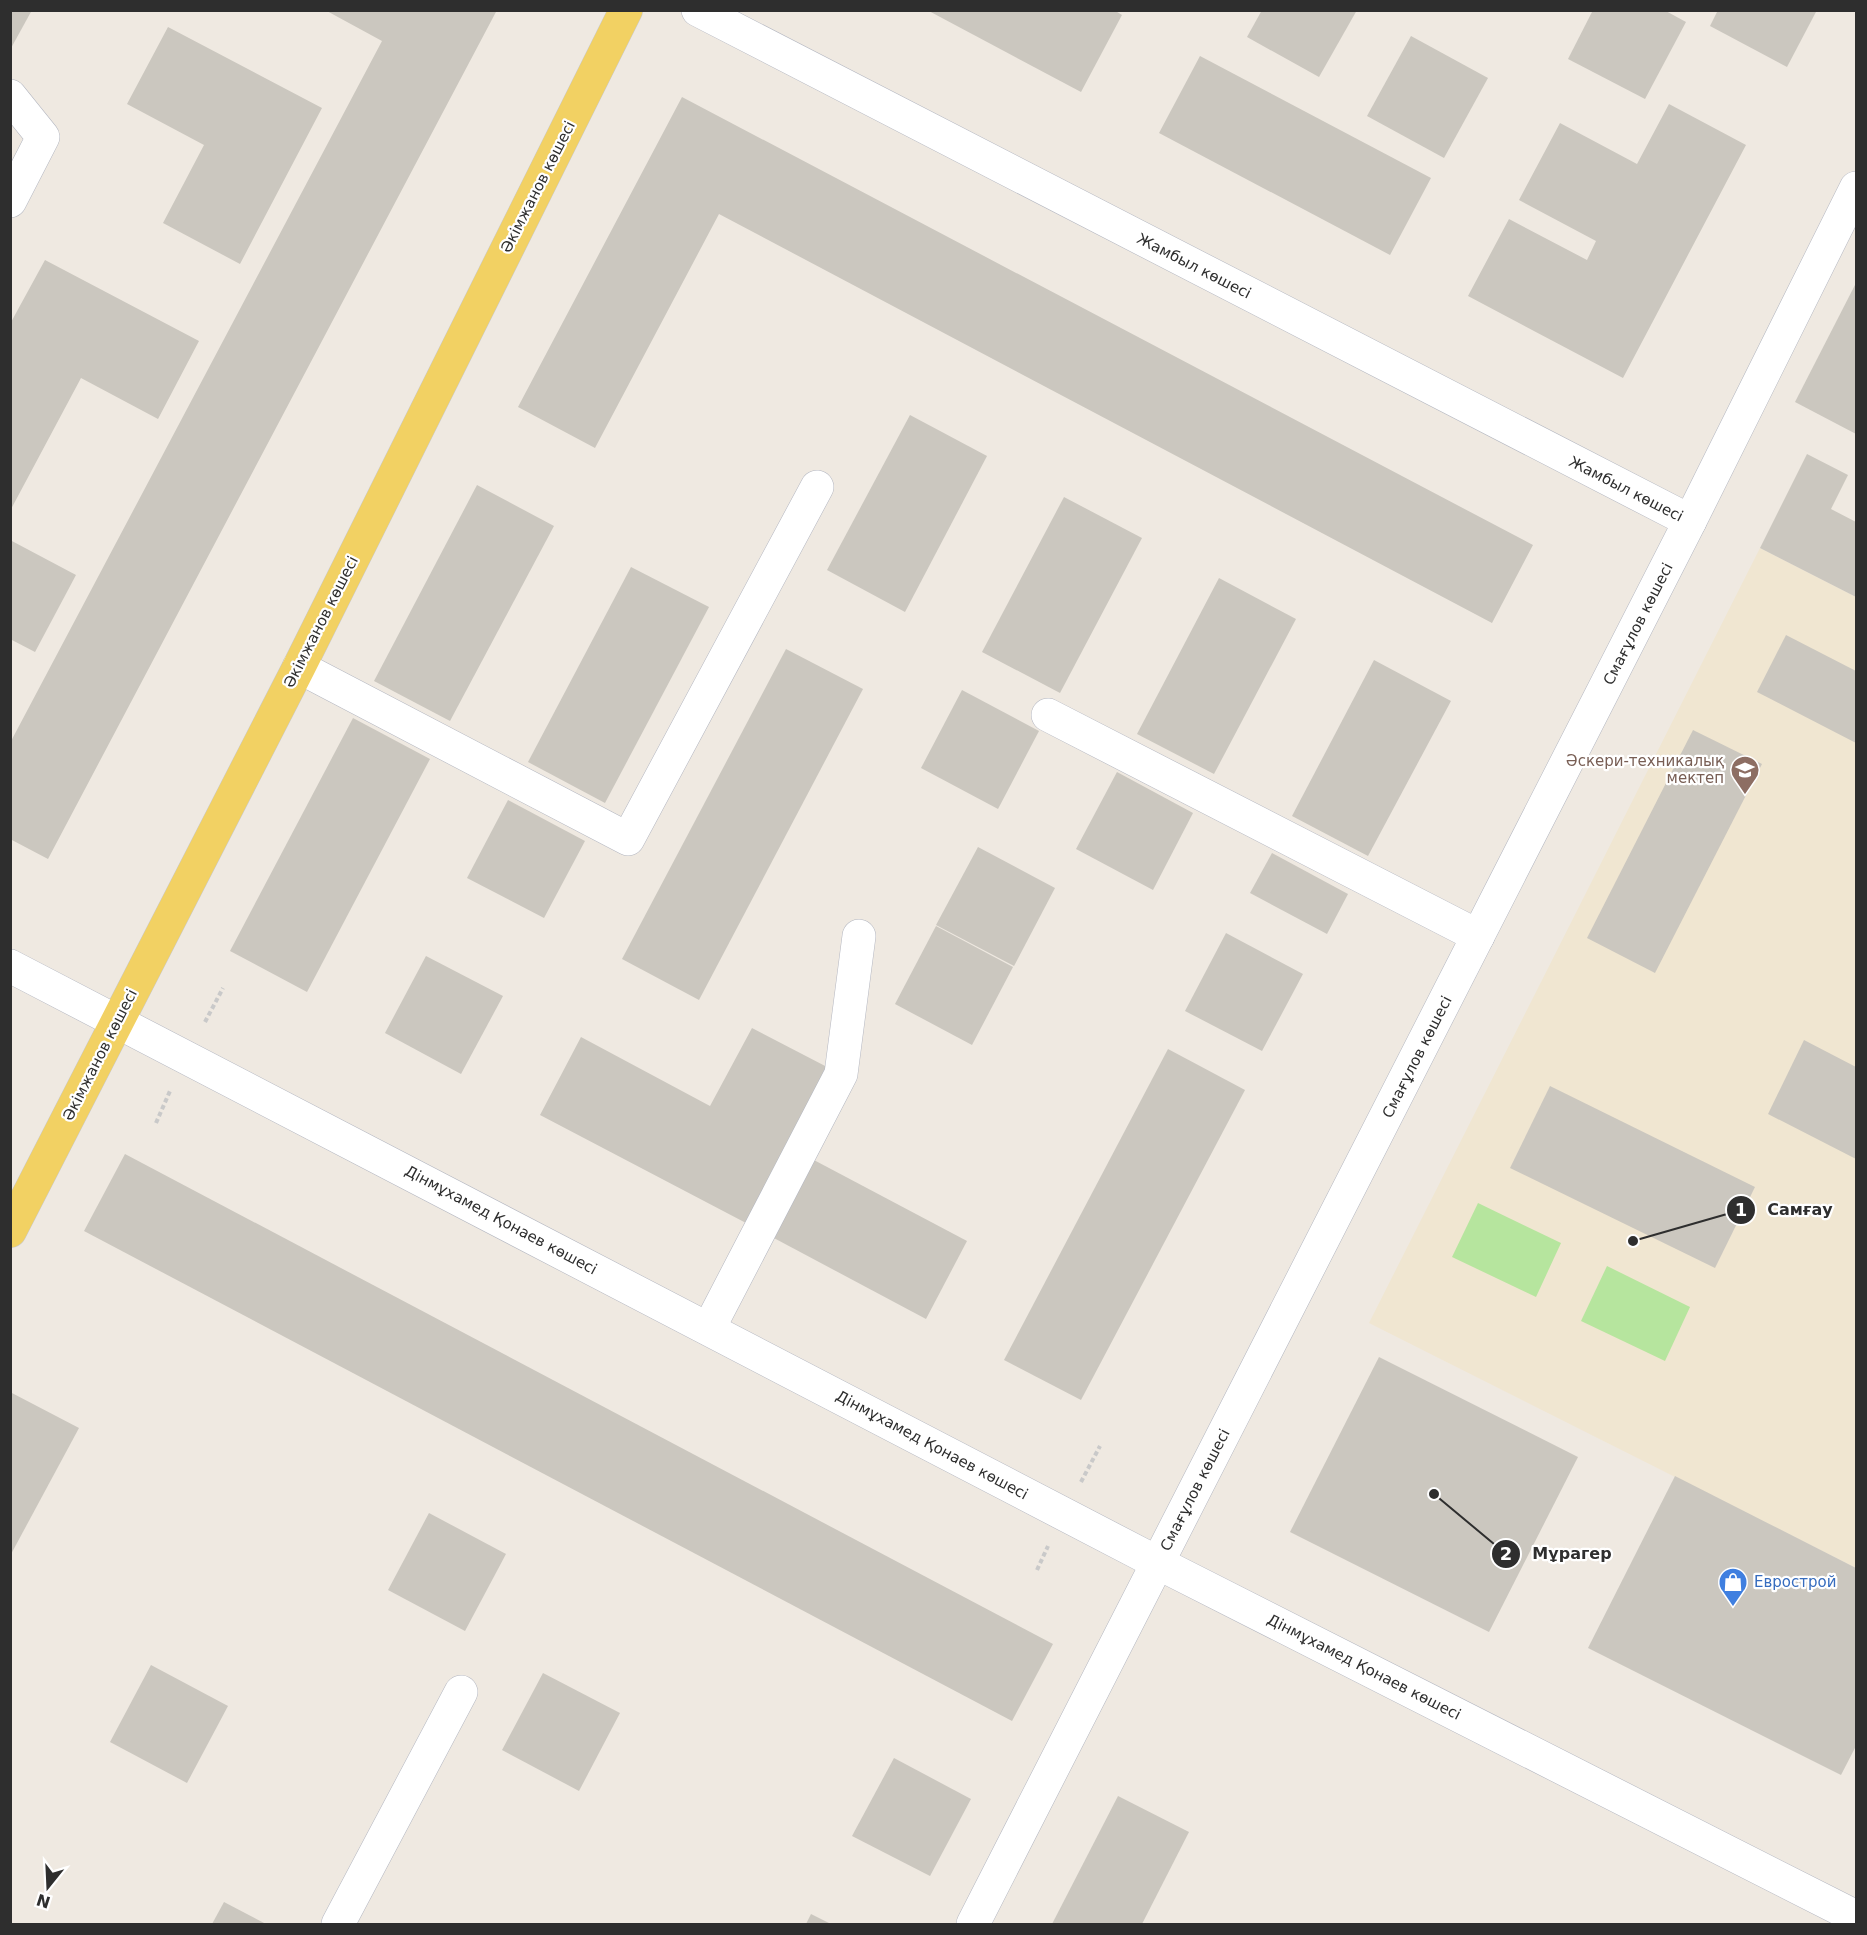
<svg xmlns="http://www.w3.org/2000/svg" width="1867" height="1935" font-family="'DejaVu Sans',sans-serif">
  <rect width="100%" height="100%" fill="#efe9e1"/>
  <!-- education -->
  <polygon fill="#f0e6d1" points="1760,548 1856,597 1856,1568 1369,1323"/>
  <!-- green -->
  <g fill="#b6e59e">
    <polygon points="1478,1203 1561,1243 1536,1297 1452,1257"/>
    <polygon points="1607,1266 1690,1307 1665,1361 1581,1321"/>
  </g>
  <!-- building -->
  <g fill="#cbc7bf">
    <polygon points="10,10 32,10 10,50"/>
    <polygon points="325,10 497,10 48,859 10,839 10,743 382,41"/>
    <polygon points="927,10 1114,10 1122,15 1081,92"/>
    <polygon points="1262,10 1357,10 1319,77 1247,37"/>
    <polygon points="1593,10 1664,10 1686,22 1645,99 1568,59"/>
    <polygon points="1718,10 1817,10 1787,67 1710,26"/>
    <polygon points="168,27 322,108 240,264 163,223 204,145 127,104"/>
    <polygon points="1411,36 1488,78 1444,158 1367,116"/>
    <polygon points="1200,56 1431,178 1390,255 1159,133"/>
    <polygon points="682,97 1533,545 1492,623 719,214 595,448 518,407"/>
    <polygon points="1669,104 1746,145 1623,378 1468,296 1509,219 1587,260 1596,241 1519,200 1560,123 1637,164"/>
    <polygon points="45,260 199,341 158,419 81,378 10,511 10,324"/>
    <polygon points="1856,283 1856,434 1795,402"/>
    <polygon points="910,415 987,456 905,612 827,570"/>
    <polygon points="1807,454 1848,475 1831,509 1856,522 1856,597 1760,548"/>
    <polygon points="477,485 554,526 450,721 374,681"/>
    <polygon points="1064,497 1142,538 1060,693 982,652"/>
    <polygon points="10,540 76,575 35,652 10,639"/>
    <polygon points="631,567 709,607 605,803 528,762"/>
    <polygon points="1219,578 1296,619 1214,774 1137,734"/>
    <polygon points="1786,635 1856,671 1856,743 1757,692"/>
    <polygon points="786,649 863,689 699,1000 622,959"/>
    <polygon points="1374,660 1451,701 1368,856 1292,816"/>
    <polygon points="962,690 1039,731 998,809 921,768"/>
    <polygon points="353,718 430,759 307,992 230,951"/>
    <polygon points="1693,730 1762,764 1655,973 1587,938"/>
    <polygon points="1117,772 1193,813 1153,890 1076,849"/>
    <polygon points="508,800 585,841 544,918 467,878"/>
    <polygon points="978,847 1055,888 1014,966 936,925"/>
    <polygon points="1272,853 1348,894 1327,934 1250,893"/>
    <polygon points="936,926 1013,967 972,1045 895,1004"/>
    <polygon points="1226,933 1303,974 1262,1051 1185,1011"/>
    <polygon points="426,956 503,996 461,1074 385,1033"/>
    <polygon points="752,1028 829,1068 746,1223 540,1115 581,1037 710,1106"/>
    <polygon points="1804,1040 1856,1067 1856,1159 1768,1114"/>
    <polygon points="1168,1049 1245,1090 1081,1400 1004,1360"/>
    <polygon points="1550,1086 1755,1187 1715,1268 1510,1168"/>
    <polygon points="125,1154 1053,1644 1012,1721 84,1231"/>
    <polygon points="812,1159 967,1241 926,1319 772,1237"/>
    <polygon points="1379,1357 1578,1457 1489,1632 1290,1532"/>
    <polygon points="10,1392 79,1428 10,1556"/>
    <polygon points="1675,1476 1856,1568 1856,1746 1841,1775 1588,1648"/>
    <polygon points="429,1513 506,1554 465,1631 388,1590"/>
    <polygon points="151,1665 228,1706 187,1783 110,1742"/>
    <polygon points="543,1673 620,1713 579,1791 502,1750"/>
    <polygon points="894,1758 971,1799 930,1876 852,1836"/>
    <polygon points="1118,1796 1189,1832 1142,1924 1052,1924"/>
    <polygon points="224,1902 266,1924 212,1924"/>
    <polygon points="811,1914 831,1924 806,1924"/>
  </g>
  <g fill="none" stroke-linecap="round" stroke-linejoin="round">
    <!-- minor casing -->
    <g stroke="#b4b7c1" stroke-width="34">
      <g id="minor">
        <polyline points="698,10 1690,521"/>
        <polyline points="10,96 43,137 10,201"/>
        <polyline points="299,667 628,839 817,487"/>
        <polyline points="1048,715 1478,936"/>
        <polyline points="10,966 1158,1563 1856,1917"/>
        <polyline points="709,1328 841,1074 859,936"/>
        <polyline points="338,1924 461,1692"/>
        <polyline points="973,1924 1690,521 1856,188"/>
      </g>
    </g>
    <!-- major casing -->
    <g stroke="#c9c9c9" stroke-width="34">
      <polyline id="major" points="10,1231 299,667 626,10"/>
    </g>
    <!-- path -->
    <g stroke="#c9c9c9" stroke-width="4" stroke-dasharray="4.5 3" stroke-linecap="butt">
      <polyline points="205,1022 223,988"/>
      <polyline points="156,1123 170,1091"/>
      <polyline points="1081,1482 1100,1446"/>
      <polyline points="1037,1570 1048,1546"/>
    </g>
    <!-- minor -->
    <use href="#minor" stroke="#fff" stroke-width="33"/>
    <!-- major -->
    <use href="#major" stroke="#f2d163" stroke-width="33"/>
  </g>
  <!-- icons -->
  <defs>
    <g id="school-pin" transform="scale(1.5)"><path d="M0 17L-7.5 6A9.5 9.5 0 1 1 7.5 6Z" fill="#8d6e63" stroke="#fff"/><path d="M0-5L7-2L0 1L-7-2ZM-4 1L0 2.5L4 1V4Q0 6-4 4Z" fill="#fff"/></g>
    <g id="shop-pin" transform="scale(1.5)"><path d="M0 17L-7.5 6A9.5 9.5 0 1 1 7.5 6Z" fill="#3f7fe0" stroke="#fff"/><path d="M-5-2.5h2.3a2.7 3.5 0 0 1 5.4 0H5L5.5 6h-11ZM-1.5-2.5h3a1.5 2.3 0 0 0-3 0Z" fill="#fff"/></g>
  </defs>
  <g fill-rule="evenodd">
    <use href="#school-pin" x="1745" y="770"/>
    <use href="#shop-pin" x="1733" y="1582"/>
  </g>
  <g text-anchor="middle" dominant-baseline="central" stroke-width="4.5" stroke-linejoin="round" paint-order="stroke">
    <!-- street labels -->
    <g font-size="15" fill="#2e2e2e" stroke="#fff">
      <text transform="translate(538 187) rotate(-63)">Әкімжанов көшесі</text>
      <text transform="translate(1194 266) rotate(27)">Жамбыл көшесі</text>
      <text transform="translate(1626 489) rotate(27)">Жамбыл көшесі</text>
      <text transform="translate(321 622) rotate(-63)">Әкімжанов көшесі</text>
      <text transform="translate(1638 624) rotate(-63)">Смағұлов көшесі</text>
      <text transform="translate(100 1055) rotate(-63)">Әкімжанов көшесі</text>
      <text transform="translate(1417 1057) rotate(-63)">Смағұлов көшесі</text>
      <text transform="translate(501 1220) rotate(28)">Дінмұхамед Қонаев көшесі</text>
      <text transform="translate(932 1445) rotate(28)">Дінмұхамед Қонаев көшесі</text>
      <text transform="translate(1195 1490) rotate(-63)">Смағұлов көшесі</text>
      <text transform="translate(1364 1667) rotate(27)">Дінмұхамед Қонаев көшесі</text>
    </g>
    <!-- education labels -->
    <g font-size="15" fill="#785e54" stroke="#fff" text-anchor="end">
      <text x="1724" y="761">Әскери-техникалық<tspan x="1724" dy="17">мектеп</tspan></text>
    </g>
    <!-- shop labels -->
    <g font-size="15" fill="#366cbe" stroke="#fff" text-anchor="start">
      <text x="1754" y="1582">Еврострой</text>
    </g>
  </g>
  <!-- callouts -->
  <path fill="none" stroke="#2e2e2e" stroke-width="2" d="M1633 1241L1741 1210M1434 1494L1506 1554"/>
  <g fill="#2e2e2e" stroke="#fff" stroke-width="2">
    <circle cx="1633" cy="1241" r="6"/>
    <circle cx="1434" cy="1494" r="6"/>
    <circle cx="1741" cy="1210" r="15"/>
    <circle cx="1506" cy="1554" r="15"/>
  </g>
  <g font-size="18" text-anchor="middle" font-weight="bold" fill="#fff">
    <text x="1741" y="1216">1</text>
    <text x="1506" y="1560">2</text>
  </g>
  <g font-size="16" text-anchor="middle" font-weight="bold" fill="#2e2e2e" stroke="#fff" stroke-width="4.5" stroke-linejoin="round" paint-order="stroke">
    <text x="1800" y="1215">Самғау</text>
    <text x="1572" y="1559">Мұрагер</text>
  </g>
  <!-- border -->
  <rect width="1867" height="1935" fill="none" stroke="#2e2e2e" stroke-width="24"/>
  <!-- north arrow -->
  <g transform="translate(48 1887) rotate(198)" stroke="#ffffff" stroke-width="4.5" paint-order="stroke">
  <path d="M0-4.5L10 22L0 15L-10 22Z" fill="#2e2e2e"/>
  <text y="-9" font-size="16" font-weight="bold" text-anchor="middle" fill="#2e2e2e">N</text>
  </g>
</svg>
